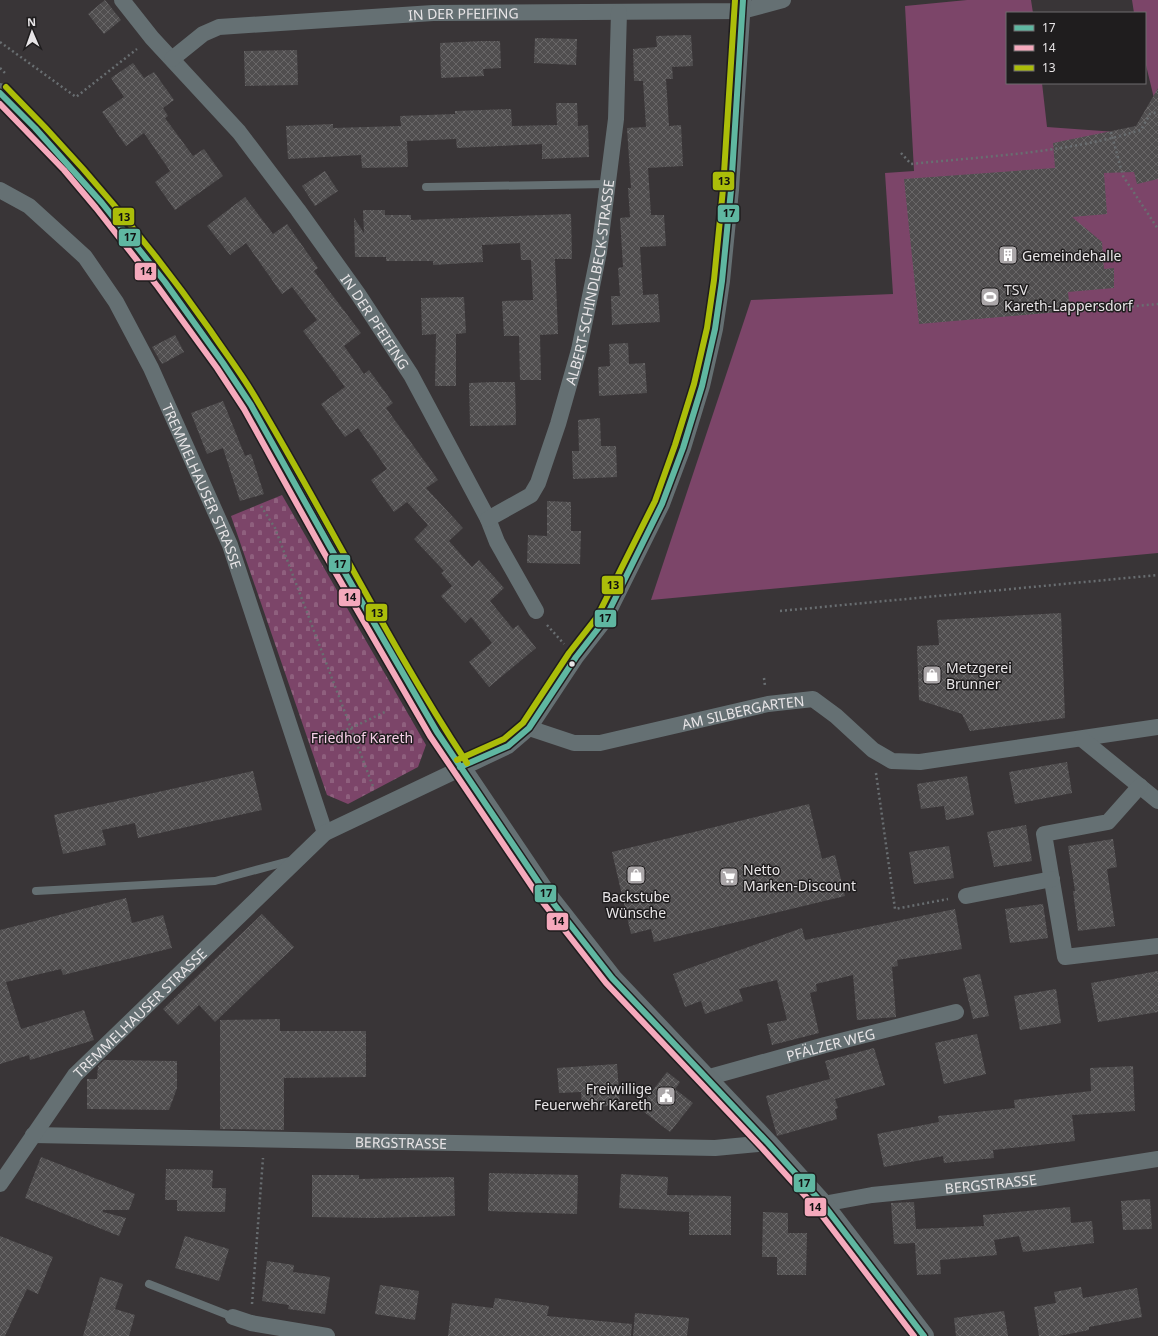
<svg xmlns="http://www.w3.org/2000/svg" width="1158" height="1336" font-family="'Noto Sans',sans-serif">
  <defs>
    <pattern id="cemetery-stones" width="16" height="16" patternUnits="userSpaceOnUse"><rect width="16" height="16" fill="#7c4569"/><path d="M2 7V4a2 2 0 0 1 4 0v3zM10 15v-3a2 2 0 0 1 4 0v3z" fill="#8f607e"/></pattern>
    <pattern id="building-cross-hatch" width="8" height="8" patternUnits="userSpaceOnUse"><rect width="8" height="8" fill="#504e4f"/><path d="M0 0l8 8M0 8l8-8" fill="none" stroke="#696768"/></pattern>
  </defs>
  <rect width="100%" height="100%" fill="#393537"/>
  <!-- cemetery -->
  <polygon fill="url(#cemetery-stones)" points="282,495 426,745 418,767 348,804 327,795 231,516"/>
  <!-- pitch -->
  <g fill="#7c4569">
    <polygon points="967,0 1031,0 1033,13 1007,13 1007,83 1042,83 1047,127 1158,135 1158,553 651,600 751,300 893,294 885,173 914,171 905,6"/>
    <polygon points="1132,0 1158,0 1158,115 1145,61 1145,13 1134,13"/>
  </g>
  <!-- building -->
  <g fill="url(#building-cross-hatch)">
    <polygon points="105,0 121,20 104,34 88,14"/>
    <polygon points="691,35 693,66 672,67 673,79 666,79 669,126 681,125 683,166 648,168 651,215 664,215 666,246 640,247 643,295 658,294 660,322 612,325 611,296 620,296 618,268 623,267 620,218 630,217 628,188 631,188 627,128 646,127 643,81 634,81 633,49 657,47 656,36"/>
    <polygon points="535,38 577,39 576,65 534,63"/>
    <polygon points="482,41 500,41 501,68 483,69 484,76 441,78 440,43"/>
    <polygon points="297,50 298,85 245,86 244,51"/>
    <polygon points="133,63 144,78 154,72 174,100 163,108 168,116 165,118 193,156 204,149 223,176 175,210 155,182 170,171 144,133 126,146 102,112 124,97 111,78"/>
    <polygon points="1158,88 1158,179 1137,184 1134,172 1104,173 1107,214 1072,217 1102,242 1104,269 1114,268 1114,288 1068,292 1070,311 919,324 904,179 1055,168 1053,143 1136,126"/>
    <polygon points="556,103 577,103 578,126 588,125 589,157 542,159 542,144 457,148 456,139 407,141 408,167 362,168 361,155 288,159 286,126 333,124 333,128 401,126 400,116 455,114 455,111 511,109 512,126 557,125"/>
    <polygon points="325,171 338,191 315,206 302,186"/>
    <polygon points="245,197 273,234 287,224 318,268 314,271 361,333 344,346 364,374 369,370 393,403 386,408 438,480 426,488 463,528 449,541 472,567 479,560 504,588 490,601 513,629 518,625 536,648 489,687 469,662 492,643 471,617 465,623 441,596 452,586 441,573 444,571 414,539 428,525 407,502 394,512 371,480 387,469 358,428 345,437 321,404 345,387 303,331 317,320 292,287 282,294 246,243 230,255 207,226"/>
    <polygon points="363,210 385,210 385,215 411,215 411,220 571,214 572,259 555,259 558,334 540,335 541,380 520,380 519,336 504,336 502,301 533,300 531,260 521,260 520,243 482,245 483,262 433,265 433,261 386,261 386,257 355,257 354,218 364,233"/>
    <polygon points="464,297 466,333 456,334 456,386 435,386 436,334 422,335 421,298"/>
    <polygon points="175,335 184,352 162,364 152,347"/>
    <polygon points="628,343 629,364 645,363 647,393 599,396 598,367 610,366 609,344"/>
    <polygon points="494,382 515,382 516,425 470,426 469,383"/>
    <polygon points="223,401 245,456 251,454 264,494 240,501 223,448 207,454 191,413"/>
    <polygon points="600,418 601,446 616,446 617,477 573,479 572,451 579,451 578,420"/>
    <polygon points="547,501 571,502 571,531 581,531 580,564 527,563 528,535 547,536"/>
    <polygon points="1061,613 1065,718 970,731 962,714 919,700 917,646 939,645 937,620"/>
    <polygon points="1067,762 1072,793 1015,804 1009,772"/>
    <polygon points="253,771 262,810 138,838 135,823 102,830 106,845 63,854 54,815"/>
    <polygon points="967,776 974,815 946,820 944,806 921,809 917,784"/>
    <polygon points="809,804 822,859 835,855 845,896 654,942 651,929 631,934 612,852"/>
    <polygon points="1026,825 1032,861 994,867 987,832"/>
    <polygon points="1113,839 1117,867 1107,869 1115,926 1078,931 1073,891 1075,891 1068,846"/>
    <polygon points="949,846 954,878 914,884 909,852"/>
    <polygon points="126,898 132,923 163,915 172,948 63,975 61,969 6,982 21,1029 84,1010 94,1040 30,1060 29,1055 0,1064 0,930"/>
    <polygon points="1043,904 1048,938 1010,943 1005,909"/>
    <polygon points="955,909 962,949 897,960 898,966 892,967 896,1017 857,1020 853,975 816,984 817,991 810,993 819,1033 772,1045 767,1024 787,1020 777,980 739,989 743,1001 705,1014 701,1001 685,1007 673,974 802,928 805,940"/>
    <polygon points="262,914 294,947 215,1022 199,1005 178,1025 163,1009"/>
    <polygon points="1158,971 1158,1012 1098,1022 1091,983"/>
    <polygon points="980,974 989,1016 973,1019 963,978"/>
    <polygon points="1056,989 1061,1023 1020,1030 1014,996"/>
    <polygon points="280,1019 280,1031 366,1031 366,1077 284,1078 284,1130 220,1129 220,1020"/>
    <polygon points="977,1034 986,1074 944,1084 935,1043"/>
    <polygon points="874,1048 885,1085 835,1099 838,1108 835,1109 837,1119 777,1136 766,1096 830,1079 825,1061"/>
    <polygon points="104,1060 177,1061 177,1088 169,1110 87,1109 87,1079 97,1079 98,1066"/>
    <polygon points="617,1064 620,1105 582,1108 581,1092 559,1093 557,1068"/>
    <polygon points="1133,1066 1135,1111 1072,1115 1075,1141 993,1150 994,1158 944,1163 943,1156 884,1167 877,1134 939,1122 938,1116 1015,1108 1014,1100 1091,1091 1090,1068"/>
    <polygon points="667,1072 680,1082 675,1089 693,1103 670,1132 639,1108"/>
    <polygon points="41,1157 135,1194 129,1210 103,1210 103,1212 126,1218 119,1236 25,1198"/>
    <polygon points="166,1169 213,1170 212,1188 226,1188 225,1212 177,1211 177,1200 165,1200"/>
    <polygon points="489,1173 578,1175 577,1214 488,1211"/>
    <polygon points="621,1174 668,1177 667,1195 731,1196 731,1235 689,1235 689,1212 619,1208"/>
    <polygon points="312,1175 359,1175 359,1179 454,1177 455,1216 374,1218 312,1217"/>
    <polygon points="1150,1199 1152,1229 1123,1230 1121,1201"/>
    <polygon points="914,1202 916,1229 984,1226 983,1215 1070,1207 1071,1223 1092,1221 1094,1243 1023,1252 1019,1236 994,1240 997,1255 940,1260 941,1274 917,1275 915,1243 894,1244 891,1203"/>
    <polygon points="763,1212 788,1213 788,1233 807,1233 806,1275 777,1275 777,1257 762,1257"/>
    <polygon points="0,1236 53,1257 38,1294 27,1289 5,1336 0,1336"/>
    <polygon points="185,1236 229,1249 219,1281 175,1268"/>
    <polygon points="267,1261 294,1265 293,1272 330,1277 325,1314 288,1309 289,1305 262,1301"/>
    <polygon points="100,1277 123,1284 115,1309 135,1315 129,1336 83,1336"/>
    <polygon points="380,1285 419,1291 415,1320 375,1314"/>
    <polygon points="1081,1287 1083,1298 1137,1288 1142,1317 1089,1327 1089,1330 1059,1336 1039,1336 1034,1307 1056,1303 1054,1292"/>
    <polygon points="495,1298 549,1306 547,1316 632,1324 631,1336 448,1336 452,1303 493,1308"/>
    <polygon points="1004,1311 1008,1336 956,1336 954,1318"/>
    <polygon points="635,1313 689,1318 687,1336 633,1336"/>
  </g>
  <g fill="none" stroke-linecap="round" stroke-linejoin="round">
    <!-- path -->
    <g stroke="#696e71" stroke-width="2.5" stroke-dasharray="2 3" stroke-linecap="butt">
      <polyline points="0,42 76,97 137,49"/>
      <polyline points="0,68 5,73"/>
      <polyline points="1111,132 1123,176 1158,229"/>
      <path d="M901,153L911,164C989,156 1066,153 1141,130L1150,114L1157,112"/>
      <polyline points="1082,311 1158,304"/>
      <polyline points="261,506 275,528 374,789"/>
      <polyline points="780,611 1158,575"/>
      <polyline points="547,625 564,644"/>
      <polyline points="764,678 765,686"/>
      <polyline points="318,739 351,728 387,711"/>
      <polyline points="876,773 895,909 948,899"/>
      <polyline points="252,1304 263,1158"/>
    </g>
    <!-- service -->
    <g stroke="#657073" stroke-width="8">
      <polyline points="426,187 608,184"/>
      <polyline points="36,891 215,881 293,860"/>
      <polyline points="149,1284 233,1317"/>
    </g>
    <!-- minor -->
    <g stroke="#657073" stroke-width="16">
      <path id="s1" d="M122,0L152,38L239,132L298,210L358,294L411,375L488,519L497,542L536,611"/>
      <path id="s2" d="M172,59L203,34L219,27L433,13L742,11L783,0"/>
      <path id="s3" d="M0,190L29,206L85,257L116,302L151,368L230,545L325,833"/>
      <path id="s4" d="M488,519L531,495L538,483L558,424L579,350L599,252L616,119L619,12"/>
      <path id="s5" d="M529,728L574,743H600L768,704L813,699L836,716L873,750L892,761L920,762L1158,727"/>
      <polyline points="1082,739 1158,801"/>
      <polyline points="1140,786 1108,822 1044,834 1065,957 1158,946"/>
      <polyline points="966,896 1052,879"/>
      <path id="s6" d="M706,1078L825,1045L956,1012"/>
      <path id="s7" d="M33,1135L715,1148L768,1143"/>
      <path id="s8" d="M0,1184L75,1075L325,833L508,746L529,728L576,657L604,621L662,504L683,448L702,386L715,329L722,281L731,190L743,0"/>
      <path id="s9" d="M823,1204L872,1195L1032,1179L1158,1159"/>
      <polyline points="233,1317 251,1323 327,1336"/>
    </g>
    <!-- tertiary -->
    <path stroke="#657073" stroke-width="20" d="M0,93C96,185 178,294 251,405L330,547L437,732L547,895L612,978L768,1143L823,1204L924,1336"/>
    <!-- bus-1 casing -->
    <g stroke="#1f1d1e" stroke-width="9">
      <g id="bus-1">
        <polyline points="0,93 35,128 102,203 165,282 223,363 251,405 330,547 437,732 547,895 612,978 768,1143 823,1204 924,1336"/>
        <polyline points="460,767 508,746 529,728 576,657 604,621 662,504 683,448 702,386 715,329 722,281 731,190 743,0"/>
      </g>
    </g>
    <!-- bus-2 casing -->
    <g stroke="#1f1d1e" stroke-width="9">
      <polyline id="bus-2" points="0,104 64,170 96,208 158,287 217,368 244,409 323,551 430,736 541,900 606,983 762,1148 817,1209 914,1336"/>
    </g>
    <!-- bus-3 casing -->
    <g stroke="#1f1d1e" stroke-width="9">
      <g id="bus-3">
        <path d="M6,87C81,162 149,243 210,330C226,354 244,377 258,402C329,521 390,646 467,763"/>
        <polyline points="457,760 504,739 523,723 569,653 597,617 655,501 675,445 694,384 707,328 714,280 723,189 735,0"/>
      </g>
    </g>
    <!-- bus-1 -->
    <use href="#bus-1" stroke="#5fb7a1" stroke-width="6"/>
    <!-- bus-2 -->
    <use href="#bus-2" stroke="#f5a9bc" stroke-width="6"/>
    <!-- bus-3 -->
    <use href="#bus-3" stroke="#abbd09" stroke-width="6"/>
  </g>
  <!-- icons -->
  <defs>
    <g id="building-square" transform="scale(1)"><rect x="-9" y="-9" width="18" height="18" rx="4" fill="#aba7a9" stroke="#1f1d1e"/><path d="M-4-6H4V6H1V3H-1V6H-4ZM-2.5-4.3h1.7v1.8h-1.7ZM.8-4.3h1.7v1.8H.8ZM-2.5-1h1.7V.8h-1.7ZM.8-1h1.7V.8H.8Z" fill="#fff"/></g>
    <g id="stadium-square" transform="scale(1)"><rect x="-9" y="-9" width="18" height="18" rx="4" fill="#aba7a9" stroke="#1f1d1e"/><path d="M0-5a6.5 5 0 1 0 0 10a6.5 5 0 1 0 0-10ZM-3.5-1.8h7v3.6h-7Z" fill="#fff"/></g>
    <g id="shop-square" transform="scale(1)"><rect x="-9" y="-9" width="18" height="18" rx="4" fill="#aba7a9" stroke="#1f1d1e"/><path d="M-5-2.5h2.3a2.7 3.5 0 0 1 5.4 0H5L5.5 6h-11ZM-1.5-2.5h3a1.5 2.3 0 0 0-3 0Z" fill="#fff"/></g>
    <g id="supermarket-square" transform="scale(1)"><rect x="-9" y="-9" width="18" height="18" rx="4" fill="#aba7a9" stroke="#1f1d1e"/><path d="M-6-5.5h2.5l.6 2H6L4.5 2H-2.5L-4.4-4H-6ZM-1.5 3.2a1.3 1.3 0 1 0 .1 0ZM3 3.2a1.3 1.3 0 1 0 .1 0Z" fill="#fff"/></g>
    <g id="civic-square" transform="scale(1)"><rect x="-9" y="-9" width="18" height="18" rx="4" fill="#aba7a9" stroke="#1f1d1e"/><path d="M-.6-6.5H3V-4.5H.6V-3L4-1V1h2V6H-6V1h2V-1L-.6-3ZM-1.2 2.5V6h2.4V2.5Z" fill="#fff"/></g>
  </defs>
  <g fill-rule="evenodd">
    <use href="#building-square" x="1008" y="255"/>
    <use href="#stadium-square" x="990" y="297"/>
    <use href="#shop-square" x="932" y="675"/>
    <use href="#shop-square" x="636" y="875"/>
    <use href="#supermarket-square" x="729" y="877"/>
    <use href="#civic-square" x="666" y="1096"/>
  </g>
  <!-- markers -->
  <circle fill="#e8e5e7" stroke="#1f1d1e" stroke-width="1.5" cx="572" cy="664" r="3.5"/>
  <g text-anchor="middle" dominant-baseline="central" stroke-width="3" stroke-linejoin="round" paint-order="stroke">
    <!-- street labels -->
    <g font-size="14" fill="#e8e5e7" stroke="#1f1d1e">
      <text stroke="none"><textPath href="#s2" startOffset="302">IN DER PFEIFING</textPath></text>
      <text stroke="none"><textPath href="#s4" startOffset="271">ALBERT-SCHINDLBECK-STRASSE</textPath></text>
      <text stroke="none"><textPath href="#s1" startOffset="410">IN DER PFEIFING</textPath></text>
      <text stroke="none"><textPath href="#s3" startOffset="367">TREMMELHAUSER STRASSE</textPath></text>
      <text stroke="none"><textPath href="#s5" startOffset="220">AM SILBERGARTEN</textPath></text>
      <text stroke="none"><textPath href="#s8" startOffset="222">TREMMELHAUSER STRASSE</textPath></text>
      <text stroke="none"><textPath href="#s6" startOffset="129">PFÄLZER WEG</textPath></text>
      <text stroke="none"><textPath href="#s7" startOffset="368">BERGSTRASSE</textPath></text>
      <text stroke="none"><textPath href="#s9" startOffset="169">BERGSTRASSE</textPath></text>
    </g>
    <!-- poi labels -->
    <g font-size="14" fill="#e8e5e7" stroke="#1f1d1e" text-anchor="start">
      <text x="1022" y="255">Gemeindehalle</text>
      <text x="1004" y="289">TSV<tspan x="1004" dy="16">Kareth-Lappersdorf</tspan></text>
      <text x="946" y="667">Metzgerei<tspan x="946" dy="16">Brunner</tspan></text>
      <text x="743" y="869">Netto<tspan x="743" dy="16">Marken-Discount</tspan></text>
      <text x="636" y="896" text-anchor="middle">Backstube<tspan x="636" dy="16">Wünsche</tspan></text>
      <text x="652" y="1088" text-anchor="end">Freiwillige<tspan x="652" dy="16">Feuerwehr Kareth</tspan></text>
    </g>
    <!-- park labels -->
    <g font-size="14" fill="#f7d0e8" stroke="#1f1d1e">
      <text x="362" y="737">Friedhof Kareth</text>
    </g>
  </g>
  <g stroke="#1f1d1e" stroke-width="1.5">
    <rect x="712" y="171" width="23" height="20" rx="4" fill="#abbd09"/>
    <rect x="717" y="204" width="23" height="19" rx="4" fill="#5fb7a1"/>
    <rect x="112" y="207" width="23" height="19" rx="4" fill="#abbd09"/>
    <rect x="118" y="228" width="23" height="19" rx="4" fill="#5fb7a1"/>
    <rect x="134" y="262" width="23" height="19" rx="4" fill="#f5a9bc"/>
    <rect x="328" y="554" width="23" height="19" rx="4" fill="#5fb7a1"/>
    <rect x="601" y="575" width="23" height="20" rx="4" fill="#abbd09"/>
    <rect x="338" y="588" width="23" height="19" rx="4" fill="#f5a9bc"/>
    <rect x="365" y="603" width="23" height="19" rx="4" fill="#abbd09"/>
    <rect x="594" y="609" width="23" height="19" rx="4" fill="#5fb7a1"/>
    <rect x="534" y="884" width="23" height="19" rx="4" fill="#5fb7a1"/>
    <rect x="546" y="912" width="23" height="19" rx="4" fill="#f5a9bc"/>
    <rect x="793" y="1173" width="23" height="20" rx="4" fill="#5fb7a1"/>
    <rect x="804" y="1197" width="23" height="20" rx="4" fill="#f5a9bc"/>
  </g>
  <g font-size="11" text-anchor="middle" font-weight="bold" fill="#111">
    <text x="724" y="185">13</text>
    <text x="729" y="217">17</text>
    <text x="124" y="221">13</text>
    <text x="130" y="241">17</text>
    <text x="146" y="275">14</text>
    <text x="340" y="568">17</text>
    <text x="613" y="589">13</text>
    <text x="350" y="601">14</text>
    <text x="377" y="617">13</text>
    <text x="605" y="622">17</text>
    <text x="546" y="897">17</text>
    <text x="558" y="925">14</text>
    <text x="804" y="1187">17</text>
    <text x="815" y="1211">14</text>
  </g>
  <!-- legend -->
  <rect x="1006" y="12" width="140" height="72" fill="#1f1d1e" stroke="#6f6d6e"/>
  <rect x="1014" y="25" width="20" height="6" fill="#5fb7a1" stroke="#6f6d6e"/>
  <text x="1042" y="32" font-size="12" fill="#e8e5e7">17</text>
  <rect x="1014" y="45" width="20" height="6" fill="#f5a9bc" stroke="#6f6d6e"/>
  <text x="1042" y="52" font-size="12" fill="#e8e5e7">14</text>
  <rect x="1014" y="65" width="20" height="6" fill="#abbd09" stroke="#6f6d6e"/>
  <text x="1042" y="72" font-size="12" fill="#e8e5e7">13</text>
  <!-- north arrow -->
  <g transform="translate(32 32) rotate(358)" stroke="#1f1d1e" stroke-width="3" paint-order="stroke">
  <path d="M0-3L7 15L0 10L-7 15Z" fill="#e8e5e7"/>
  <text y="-6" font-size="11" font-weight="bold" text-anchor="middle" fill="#e8e5e7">N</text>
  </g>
</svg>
